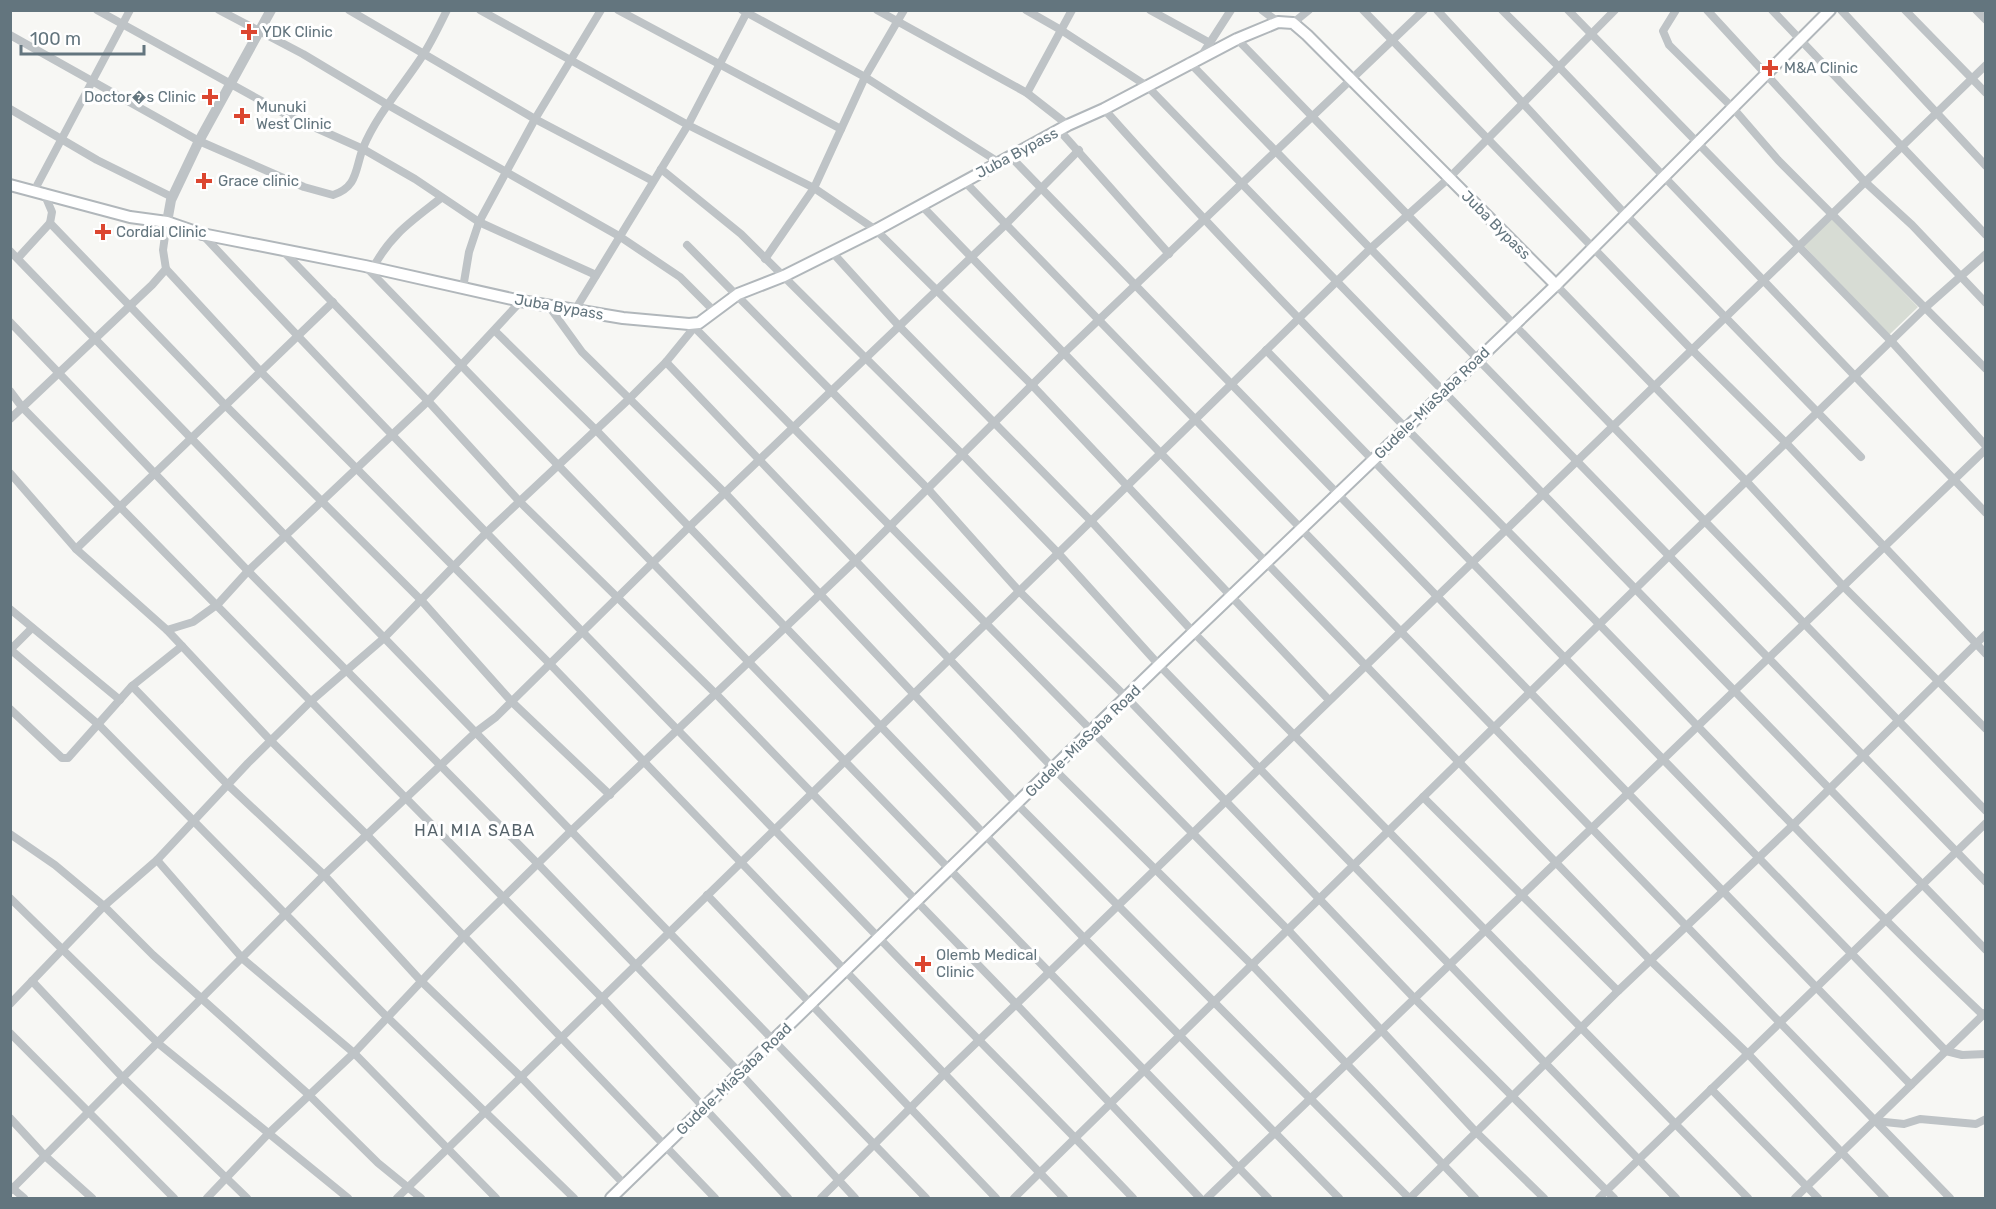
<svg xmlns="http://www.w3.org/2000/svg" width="1996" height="1209" font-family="Rubik,sans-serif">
  <rect width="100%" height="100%" fill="#f7f7f4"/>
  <!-- green -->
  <polygon fill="#d7dcd4" points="1831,217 1918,307 1889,335 1802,244"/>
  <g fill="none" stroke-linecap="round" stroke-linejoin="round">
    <!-- secondary casing -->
    <g stroke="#b1b7bb" stroke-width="14">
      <g id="secondary">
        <polyline points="10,185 130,217 167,222 202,234 365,266 521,301 623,318 689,324 699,323 738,294 784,276 876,230 1068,125 1104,109 1237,39 1278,22 1293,23 1307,35 1556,285"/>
        <polyline points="611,1198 1159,665 1556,285 1830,10"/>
      </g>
    </g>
    <!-- minor -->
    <g stroke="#bec3c6" stroke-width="8">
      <polyline points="97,10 287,115 363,149 415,179 479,222 596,275"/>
      <polyline points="219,10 303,54 388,105 619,236 680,277 713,310"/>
      <polyline points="349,10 535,119 653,181"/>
      <polyline points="480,10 688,125 814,188 876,230 1032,385 1329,700"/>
      <polyline points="618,10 841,129"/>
      <polyline points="742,10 865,77 1000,163"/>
      <polyline points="877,10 1027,93 1068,125"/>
      <polyline points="1026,10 1061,30 1147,86 1986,950"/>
      <polyline points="1150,10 1210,43"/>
      <polyline points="1262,10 1278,22"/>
      <polyline points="1363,10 1691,349 1787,444 1986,654"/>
      <polyline points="1437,10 1626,215 1861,457"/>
      <polyline points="1502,10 1560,68 1986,513"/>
      <polyline points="1568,10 1892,342 1986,446"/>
      <polyline points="1676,10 1663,31 1669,45 1733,108 1778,160 1986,369"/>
      <polyline points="1707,10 1864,181 1912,225 1986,303"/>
      <polyline points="1772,10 1986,235"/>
      <polyline points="1841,10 1986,166"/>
      <polyline points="1905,10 1986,93"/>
      <polyline points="1976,10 1986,20"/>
      <polyline points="1293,23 1309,10"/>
      <path d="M10,35L199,141L304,187L333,195C358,187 355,169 363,148C377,114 403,86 423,55C432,41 439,26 447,10"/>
      <polyline points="1237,39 1986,811"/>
      <polyline points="1202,55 1231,10"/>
      <polyline points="1189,62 1986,882"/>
      <polyline points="1027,93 1072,10"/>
      <polyline points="10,109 97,160 172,197"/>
      <path d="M1104,109C1261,286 1431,452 1596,621C1725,753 1849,888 1983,1015"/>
      <polyline points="1060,131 1169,254"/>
      <polyline points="1011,157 1911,1085"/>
      <polyline points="661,169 741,234 962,454 1058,553 1159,665 1676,1198"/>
      <polyline points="964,181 1950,1198"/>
      <polyline points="34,191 130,10"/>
      <polyline points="44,193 52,212 50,223 226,406 421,600 512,702 610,795"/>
      <polyline points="921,205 1651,961 1749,1055 1885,1198"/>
      <path d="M202,234C424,472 653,703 879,938C963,1025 1049,1110 1133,1198"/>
      <polyline points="687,245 927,488 1019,591 1127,698 1415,999 1614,1198"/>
      <polyline points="10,251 926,1198"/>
      <polyline points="284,252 428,401 520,502 716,694 1016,1004 1200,1198"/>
      <polyline points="832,252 899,326 1092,522 1194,633 1748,1198"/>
      <polyline points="18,258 50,223"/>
      <polyline points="765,259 814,188 865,77 904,10"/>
      <polyline points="366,267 1268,1198"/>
      <path d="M373,268C391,234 412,221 441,198"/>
      <polyline points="166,269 262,373 549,663 1064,1198"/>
      <polyline points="1556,285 1747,482 1843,586 1986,729"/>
      <polyline points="463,288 469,252 479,222 535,119 601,10"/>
      <polyline points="548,305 582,352 725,493 1017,804 1409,1198"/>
      <polyline points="575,310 688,125 748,10"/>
      <polyline points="10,322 248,571 539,865 740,1073 855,1198"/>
      <polyline points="694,327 1288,930 1476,1132 1544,1198"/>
      <polyline points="495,331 596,430 1084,938 1339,1198"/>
      <polyline points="1266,350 1946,1051 1962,1055 1986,1054"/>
      <polyline points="666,362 1054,769 1252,965 1475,1198"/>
      <polyline points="10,391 22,407 602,998 788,1198"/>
      <polyline points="10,419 152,285 166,269 163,250 167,222"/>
      <polyline points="10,473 76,549 167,630 271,741 367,835 715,1198"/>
      <polyline points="76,549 333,302"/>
      <polyline points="10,609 120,700"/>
      <polyline points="167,630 193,622 218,604 248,571 428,401 521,301"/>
      <polyline points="10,650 32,628"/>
      <polyline points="11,650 99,725 387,1017 574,1198"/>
      <polyline points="132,686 227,784 324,875 421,981 521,1077 625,1185"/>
      <polyline points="10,709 62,758 68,758 132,686 182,646"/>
      <polyline points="1423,797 1618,991"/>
      <polyline points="10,834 55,865 104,906 153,955 308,1094 378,1163 421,1198"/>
      <polyline points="157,860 243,959 354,1053 496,1198"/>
      <polyline points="707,895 996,1198"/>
      <polyline points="10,898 159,1044 348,1198"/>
      <polyline points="32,981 124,1079 247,1198"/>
      <polyline points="10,1004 104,906 157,860 248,763 310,702 383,639 487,532 629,399 666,362 697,324"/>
      <polyline points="10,1033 174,1198"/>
      <polyline points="1711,1089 1818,1198"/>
      <polyline points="10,1118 44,1155 92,1198"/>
      <polyline points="1875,1121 1904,1124 1920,1119 1976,1124 1986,1119"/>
      <polyline points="10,1186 24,1198"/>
      <polyline points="10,1191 324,875 476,732 496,717 689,527 1005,225 1079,150"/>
      <polyline points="207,1198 268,1134 354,1053 463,937 572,830 854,562 1064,353 1424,10"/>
      <polyline points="397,1198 1371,248 1449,178 1615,10"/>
      <polyline points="821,1198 943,1075 1986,65"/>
      <polyline points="1014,1198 1669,556 1926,307 1986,254"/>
      <polyline points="1207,1198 1986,449"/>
      <polyline points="1410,1198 1618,991 1792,826 1986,634"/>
      <polyline points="1599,1198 1986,823"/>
      <polyline points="1795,1198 1985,1013"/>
    </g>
    <!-- tertiary -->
    <polyline stroke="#bec3c6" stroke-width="10" points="167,222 171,200 199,141 271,10"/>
    <!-- secondary -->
    <use href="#secondary" stroke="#fff" stroke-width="10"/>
  </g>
  <!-- markers -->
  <g fill="#dc4630" stroke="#fff" stroke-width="2">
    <path d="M246 23h6v6h6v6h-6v6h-6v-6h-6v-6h6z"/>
    <path d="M1767 59h6v6h6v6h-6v6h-6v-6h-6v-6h6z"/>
    <path d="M207 88h6v6h6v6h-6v6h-6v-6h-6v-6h6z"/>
    <path d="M239 107h6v6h6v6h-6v6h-6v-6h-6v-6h6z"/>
    <path d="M201 172h6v6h6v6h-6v6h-6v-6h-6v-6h6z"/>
    <path d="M100 223h6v6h6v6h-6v6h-6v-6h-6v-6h6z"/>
    <path d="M920 955h6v6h6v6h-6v6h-6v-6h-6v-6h6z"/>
  </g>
  <g text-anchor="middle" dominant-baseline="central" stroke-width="6" stroke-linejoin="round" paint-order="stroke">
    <!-- poi labels -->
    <g font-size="15" fill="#63757e" stroke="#fff" text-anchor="start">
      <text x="262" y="32">YDK Clinic</text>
      <text x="1784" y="68">M&amp;A Clinic</text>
      <text x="196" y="97" text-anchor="end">Doctor�s Clinic</text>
      <text x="256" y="107">Munuki<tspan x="256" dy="17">West Clinic</tspan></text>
      <text x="218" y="181">Grace clinic</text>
      <text x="116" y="232">Cordial Clinic</text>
      <text x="936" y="955">Olemb Medical<tspan x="936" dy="17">Clinic</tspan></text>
    </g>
    <!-- street labels -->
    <g font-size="15" fill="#63757e" stroke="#fff">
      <text transform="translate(1017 153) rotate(-28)">Juba Bypass</text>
      <text transform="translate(1496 225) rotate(45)">Juba Bypass</text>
      <text transform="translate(559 307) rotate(10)">Juba Bypass</text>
      <text transform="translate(1432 403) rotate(-44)">Gudele-MiaSaba Road</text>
      <text transform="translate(1083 741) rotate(-44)">Gudele-MiaSaba Road</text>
      <text transform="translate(734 1079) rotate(-44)">Gudele-MiaSaba Road</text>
    </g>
    <!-- neighbourhood labels -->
    <g font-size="16" letter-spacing="1.5" fill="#556269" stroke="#fff">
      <text x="475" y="830">HAI MIA SABA</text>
    </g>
  </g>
  <!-- border -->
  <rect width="1996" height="1209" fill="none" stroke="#63757e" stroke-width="24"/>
  <!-- scale -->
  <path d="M21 45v9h123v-9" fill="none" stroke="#63757e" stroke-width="3"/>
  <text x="30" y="45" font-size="18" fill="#63757e" stroke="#ffffff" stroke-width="4.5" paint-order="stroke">100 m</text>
</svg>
